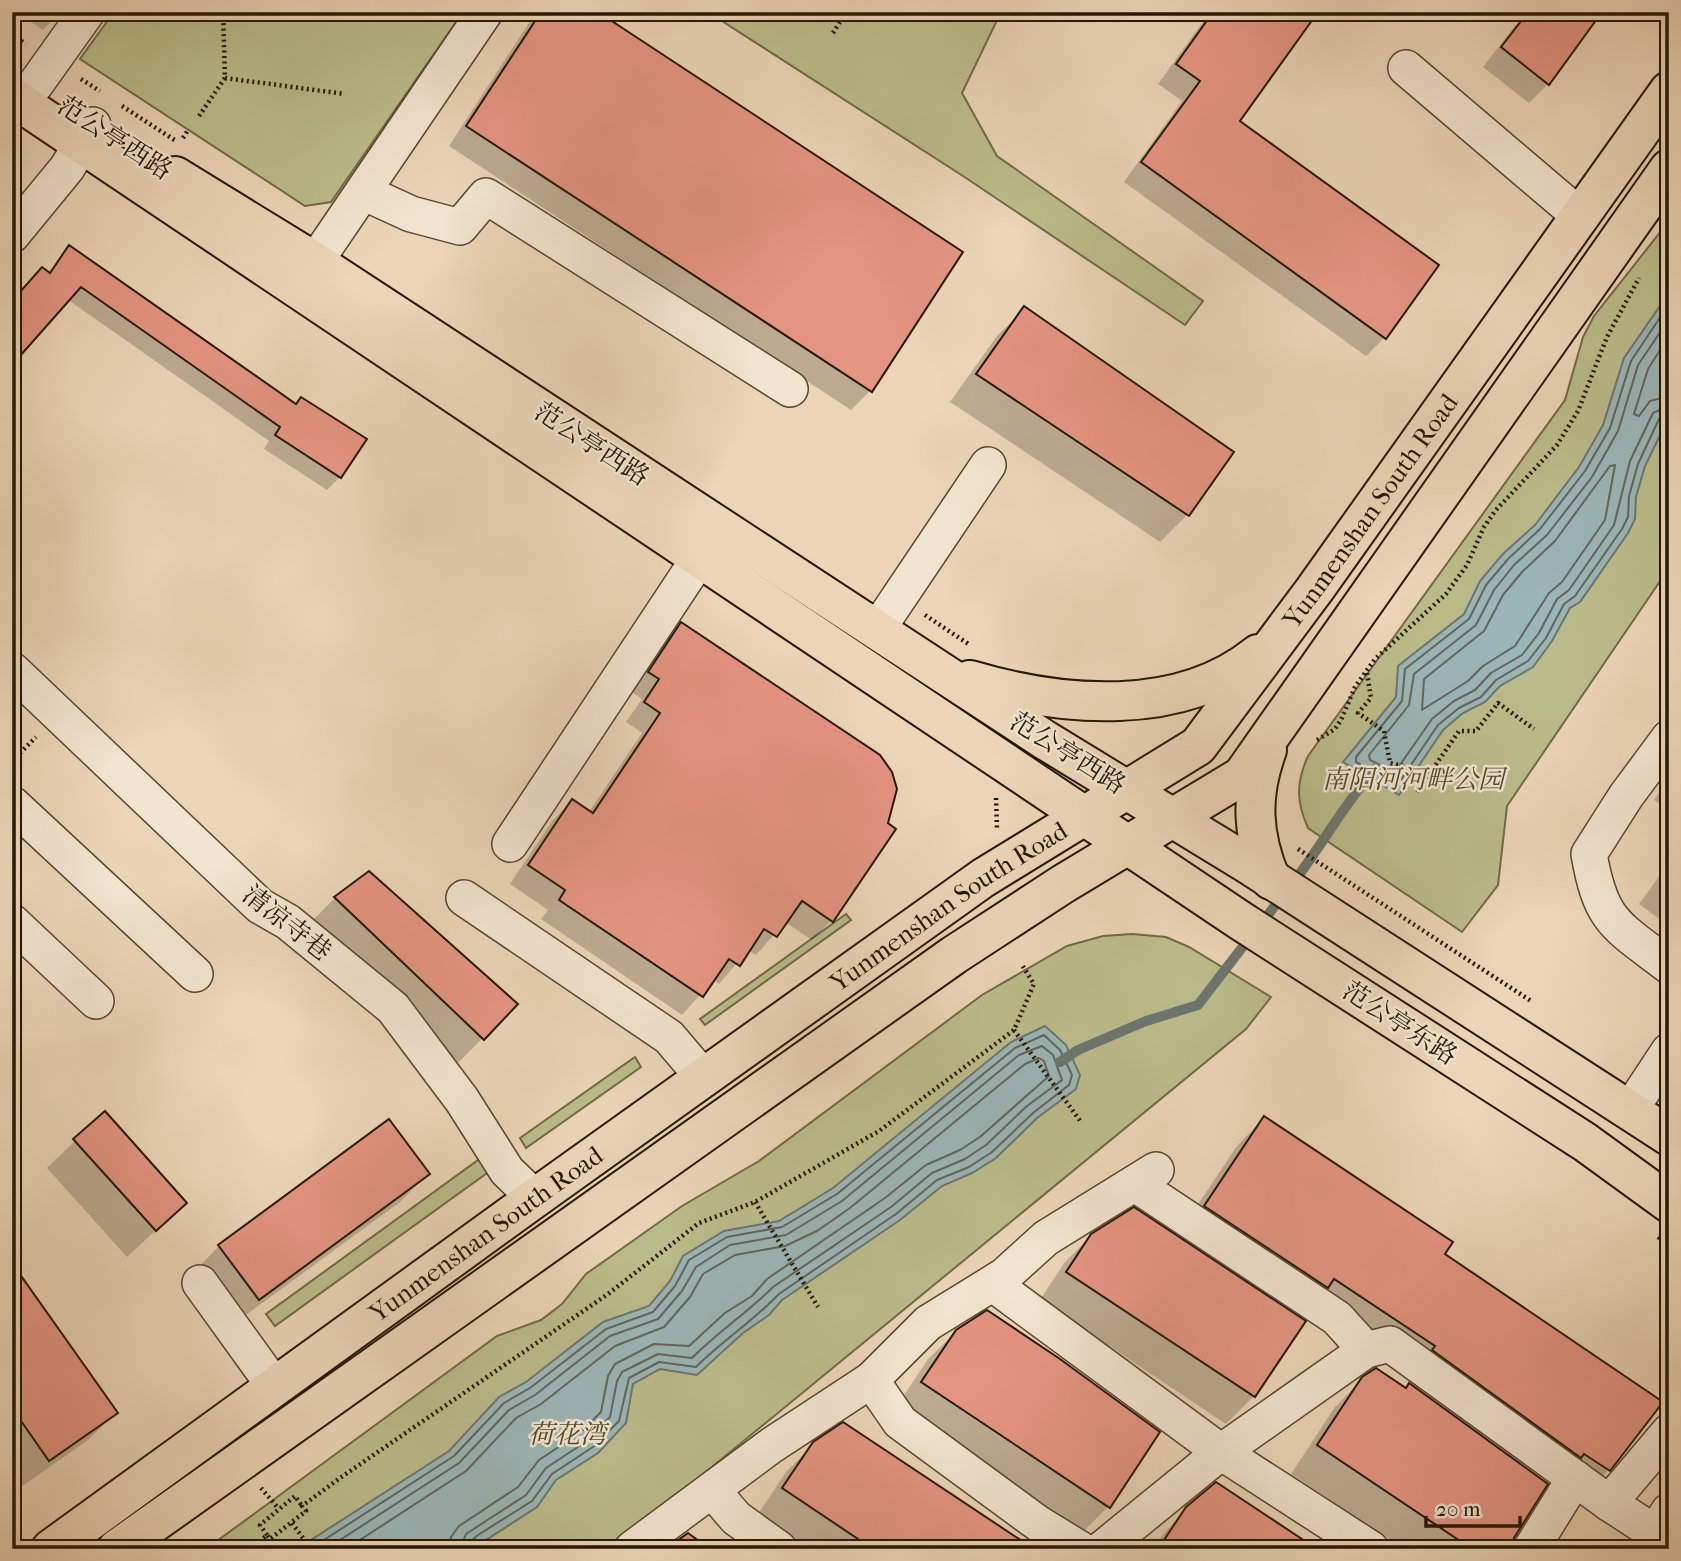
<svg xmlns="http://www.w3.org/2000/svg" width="1681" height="1561" font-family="'IM FELL French Canon','Noto Serif SC',serif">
  <rect width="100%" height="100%" fill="#ebd5b6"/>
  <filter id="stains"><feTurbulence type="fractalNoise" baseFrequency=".00286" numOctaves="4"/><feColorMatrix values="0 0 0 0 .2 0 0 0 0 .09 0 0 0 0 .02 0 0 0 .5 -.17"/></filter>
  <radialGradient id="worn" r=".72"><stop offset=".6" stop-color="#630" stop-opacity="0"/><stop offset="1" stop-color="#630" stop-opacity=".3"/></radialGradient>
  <!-- green -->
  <g fill="#bbbc8b" stroke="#706a47" stroke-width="2">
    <polygon points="114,12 463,12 331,202 305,206 80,59"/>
    <polygon points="708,12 1001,12 962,93 997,156 1203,301 1185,325 963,176"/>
    <path d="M1669,221V568L1507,806L1498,885L1462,932L1308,828C1296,801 1296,783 1308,756L1565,400L1583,337L1594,316Z"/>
    <polygon points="846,914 851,920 705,1025 700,1019"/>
    <polygon points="1132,934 1166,937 1189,947 1271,997 1246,1029 612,1549 206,1549 497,1336 541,1320 562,1304 586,1274 682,1206 759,1161 982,995 1067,946 1103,936"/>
    <polygon points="635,1057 641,1067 526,1148 520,1138"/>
    <polygon points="485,1155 494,1168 275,1326 266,1314"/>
  </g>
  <!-- water -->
  <g fill="#9bb6b7" stroke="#6c766f" stroke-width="2">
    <polygon points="1669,293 1669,417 1645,466 1636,497 1635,519 1628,533 1580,602 1570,608 1552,641 1533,667 1500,686 1485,702 1463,713 1443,730 1399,795 1343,762 1396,697 1398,666 1464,614 1480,581 1503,554 1535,525 1579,467 1603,425 1624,358"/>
    <polygon points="1045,1026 1066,1045 1080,1075 1076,1089 1037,1118 996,1158 972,1173 942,1186 900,1220 782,1300 769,1315 743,1333 697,1375 660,1369 633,1384 626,1423 598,1453 556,1480 537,1507 472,1549 297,1549 449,1451 499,1397 526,1382 603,1322 649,1306 670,1281 683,1256 724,1231 779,1221 833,1188 1011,1042"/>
  </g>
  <!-- shadow -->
  <g fill="#0003">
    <polygon points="16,12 60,12 43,30"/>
    <polygon points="536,12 595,12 961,253 870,391 851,410 449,146"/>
    <polygon points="1210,12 1316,12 1237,121 1385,337 1366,356 1124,182 1182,101 1158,84"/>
    <polygon points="1526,12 1600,12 1548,84 1529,103 1483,67"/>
    <polygon points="69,248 294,405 301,399 340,477 327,490 264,449 269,441 67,299 47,274"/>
    <polygon points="1025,308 1187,515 1160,542 950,402 997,336"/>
    <polygon points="681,624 894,829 831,921 812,940 785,922 756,955 748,950 719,984 713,980 682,1015 541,919 548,910 510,884 553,820 572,801 589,812 642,733 626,722 642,699 630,691 662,643"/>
    <polygon points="1669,779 1669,810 1654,800"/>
    <polygon points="1669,863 1669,926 1639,904"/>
    <polygon points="368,873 516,1004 455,1066 308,925 335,898"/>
    <polygon points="104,1113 185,1203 127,1257 47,1168"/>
    <polygon points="1264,1118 1442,1254 1661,1403 1608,1470 1581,1497 1552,1484 1406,1378 1408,1374 1307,1307 1299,1314 1178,1234 1237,1146"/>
    <polygon points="427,1174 400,1202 231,1326 192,1274 219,1246"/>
    <polygon points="1092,1235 1254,1396 1226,1424 1040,1300 1064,1263"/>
    <polygon points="12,1266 116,1412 88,1440 21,1487 12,1474"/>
    <polygon points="957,1331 1158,1432 1108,1507 1081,1534 894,1410 928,1359"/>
    <polygon points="1363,1379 1512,1538 1509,1549 1404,1549 1291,1474 1335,1407"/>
    <polygon points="814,1444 1011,1549 805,1549 756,1517 786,1472"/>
    <polygon points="1187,1508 1314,1549 1150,1549"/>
  </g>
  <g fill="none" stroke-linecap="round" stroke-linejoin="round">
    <!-- shore -->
    <g stroke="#60665d" stroke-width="2">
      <polyline points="1669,304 1631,361 1610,428 1585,471 1540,529 1508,559 1486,585 1469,619 1405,669 1402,701 1356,757 1356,762 1398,784 1438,725 1459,708 1481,697 1496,680 1528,661 1546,638 1564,604 1575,596 1622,529 1628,517 1629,496 1638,464 1659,419 1669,415"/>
      <polyline points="1669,319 1638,365 1618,431 1592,477 1547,535 1514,565 1494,590 1476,625 1414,674 1409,705 1369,755 1370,760 1395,772 1432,719 1454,701 1475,690 1491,673 1522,655 1539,633 1557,599 1569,590 1614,525 1630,461 1653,413 1669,406"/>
      <polyline points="1669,336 1648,369 1634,414 1639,416 1650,401 1669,396"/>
      <polygon points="1615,465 1605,520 1562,582 1549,593 1515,646 1483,666 1468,681 1422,710 1424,679 1484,631 1503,595 1522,572 1555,541 1610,466"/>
      <path d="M310,1549L454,1456L504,1403L530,1388L606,1329L653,1312L675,1286L689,1260L727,1237L782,1227L837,1194L1015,1048L1044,1035L1060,1050L1072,1075L1069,1085L1033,1113L992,1152L969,1167L937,1180L896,1214L779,1294C753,1321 722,1341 696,1367L659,1362L629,1378L619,1421L593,1447L552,1474L532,1501L478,1535L470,1542L469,1549"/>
      <path d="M326,1549L459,1463L509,1410L535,1395L610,1336L658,1319L682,1291L696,1267L730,1245L786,1235L842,1201L1019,1055L1042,1046L1053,1055L1062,1080L1027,1106L986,1145L965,1159L932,1173L891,1207L773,1287C748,1312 718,1332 692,1358L658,1354L622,1372L617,1381L610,1417L587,1441L546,1468L526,1495L466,1534L460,1549"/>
      <polyline points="346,1549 466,1471 516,1418 541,1404 615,1346 664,1327 690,1297 703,1274 735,1255 785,1246 817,1231 850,1208 1025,1064 1039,1058 1044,1061 1049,1076 980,1137 960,1150 926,1165 885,1198 767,1279 752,1296 725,1313 689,1346 654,1344 615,1364 608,1376 601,1412 581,1432 539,1460 518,1487 459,1526 451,1537 450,1549"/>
    </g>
    <!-- stream -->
    <g stroke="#6c766f" stroke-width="10">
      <path d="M1293,883C1322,845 1344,804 1376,768"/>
      <polyline points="1261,924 1283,895"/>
      <polyline points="1060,1062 1078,1050 1146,1021 1198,1005 1251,936"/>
    </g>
  </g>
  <!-- building -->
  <g fill="#e49481" stroke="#251703" stroke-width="2">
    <polygon points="541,12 598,12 963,252 872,392 466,126"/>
    <polygon points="1213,12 1318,12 1240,121 1439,265 1386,339 1141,162 1200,81 1176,64"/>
    <polygon points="1528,12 1602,12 1549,85 1501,47"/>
    <polygon points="69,245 296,404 301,397 367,439 341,478 275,435 280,427 81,287 12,365 12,301 42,267 50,273"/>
    <polygon points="1024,306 1234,452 1189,516 976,374"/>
    <polygon points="681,622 880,755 892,772 897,789 888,823 896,829 833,922 802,901 777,937 764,929 740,966 729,959 703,997 559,900 565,890 528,865 572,799 593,813 660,713 644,702 659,679 648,672"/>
    <polygon points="369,871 518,1004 484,1040 334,897"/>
    <polygon points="105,1111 187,1203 156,1231 73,1139"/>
    <polygon points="1264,1116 1453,1242 1445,1254 1663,1402 1610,1471 1584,1454 1581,1458 1432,1350 1435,1346 1334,1279 1328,1288 1204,1206"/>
    <polygon points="389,1119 430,1174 259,1300 218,1245"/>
    <polygon points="1134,1207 1306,1321 1255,1397 1066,1272 1091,1234"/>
    <polygon points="12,1263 118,1413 49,1461 12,1408"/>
    <polygon points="987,1310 1060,1359 1160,1432 1110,1508 921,1382 956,1330"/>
    <polygon points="1376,1368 1406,1388 1409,1383 1548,1484 1514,1538 1511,1549 1472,1549 1317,1445 1362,1377"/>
    <polygon points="843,1422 1034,1549 873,1549 782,1488 813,1442"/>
    <polygon points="1216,1482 1317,1549 1158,1549 1186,1507"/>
    <polygon points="688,1533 710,1549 666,1549"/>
  </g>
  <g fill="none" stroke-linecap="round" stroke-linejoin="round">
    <!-- minor casing -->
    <g stroke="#564630" stroke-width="38">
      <g id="minor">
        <polyline points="1406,68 1581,217"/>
        <polyline points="35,85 87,12"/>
        <polyline points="363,192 411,214 460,227 486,196 790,389"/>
        <polyline points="12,235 67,168 93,125"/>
        <polyline points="315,262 485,12"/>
        <polyline points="877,630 988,465"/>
        <polyline points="12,670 260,906 288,922 393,1008 462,1100 507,1171 535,1198"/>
        <path d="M1669,738L1626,796L1589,854C1601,923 1616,925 1669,966"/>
        <polyline points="12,804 195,974"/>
        <polyline points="510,844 700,557"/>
        <polyline points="464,898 669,1037 703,1077"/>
        <polyline points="12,922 96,1001"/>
        <polyline points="1630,1110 1669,1051"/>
        <polyline points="1135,1184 1337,1318 1366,1350"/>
        <polyline points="200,1283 275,1387"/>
        <polyline points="993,1284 1221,1452 1371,1549"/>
        <polyline points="871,1380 900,1422 1039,1524 1080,1549"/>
        <polyline points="1669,1432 1609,1503 1655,1533 1669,1511"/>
        <polyline points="712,1490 736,1518 779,1549"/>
        <polyline points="632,1549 772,1445 871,1380 928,1323 1004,1276 1046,1238 1156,1170"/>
        <polyline points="1102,1549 1221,1452 1366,1350 1390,1344 1609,1503"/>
        <polyline points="1531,1549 1575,1478"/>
      </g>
    </g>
    <!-- major casing -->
    <g stroke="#251703" stroke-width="42">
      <g id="major">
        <polyline points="12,97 1241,921 1585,1142 1669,1203"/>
        <polyline points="175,176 315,262 1045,740 1248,864 1669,1136"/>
        <path d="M970,680C1062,707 1179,718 1258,654"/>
        <path d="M1267,750C1250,796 1252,835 1271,880"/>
        <path id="s1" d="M51,1549L535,1198L983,878L1198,746L1315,589L1669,91"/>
        <polyline points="117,1549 954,955 1063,884 1242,776 1669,169"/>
      </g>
    </g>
    <!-- path -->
    <g stroke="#251703" stroke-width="4.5" stroke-dasharray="2 3.5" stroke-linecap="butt">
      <polyline points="833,33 846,12"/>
      <polyline points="12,35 26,44"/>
      <polyline points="225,78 345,94"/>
      <polyline points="81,79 100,91"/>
      <polyline points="122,106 176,141"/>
      <polyline points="199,116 225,78 223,12"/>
      <polyline points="183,138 188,130"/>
      <polyline points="925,615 970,645"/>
      <polyline points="1367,673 1371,698 1358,713 1384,731 1390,763 1430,772"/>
      <polyline points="1317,740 1335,729 1341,720 1355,687 1375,659 1446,594 1467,565 1484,527 1495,511 1557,445 1578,411 1607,337 1639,278"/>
      <polyline points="12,761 36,737"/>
      <polyline points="1417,792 1459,731 1476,731 1498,703 1534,729"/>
      <polyline points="996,798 997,828"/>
      <polyline points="1298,849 1531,1001"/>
      <polyline points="1014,1030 1081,1122"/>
      <polyline points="755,1202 818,1307"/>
      <polyline points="1658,1237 1669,1245"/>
      <polyline points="261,1488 278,1508"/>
      <polyline points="292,1523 311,1549"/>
      <polyline points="267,1535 260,1525 295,1496 302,1506"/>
      <polyline points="251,1549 267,1535 270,1539 306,1511 302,1506 340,1478 608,1294 699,1223 755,1202 879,1131 1014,1030 1034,984 1022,965"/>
    </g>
    <!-- minor -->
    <use href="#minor" stroke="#f2e4d0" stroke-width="35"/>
    <!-- major -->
    <use href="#major" stroke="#ebd5b6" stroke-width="38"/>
  </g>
  <g text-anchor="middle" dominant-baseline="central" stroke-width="5" stroke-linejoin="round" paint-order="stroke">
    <!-- street labels -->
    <g font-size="26" fill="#251703" stroke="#f2e4d0">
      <text transform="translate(115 138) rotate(33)">范公亭西路</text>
      <text transform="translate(592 444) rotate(33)">范公亭西路</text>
      <text stroke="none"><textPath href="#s1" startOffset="1692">Yunmenshan South Road</textPath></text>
      <text transform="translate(1068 753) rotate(32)">范公亭西路</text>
      <text stroke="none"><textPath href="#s1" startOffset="1104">Yunmenshan South Road</textPath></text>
      <text transform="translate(287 923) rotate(38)">清凉寺巷</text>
      <text transform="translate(1400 1023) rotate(33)">范公亭东路</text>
      <text stroke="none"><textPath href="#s1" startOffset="537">Yunmenshan South Road</textPath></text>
    </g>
    <!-- park labels -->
    <g font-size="26" font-style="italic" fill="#52492c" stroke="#f2e4d0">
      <text x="1413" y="779">南阳河河畔公园</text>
      <text x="567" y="1434">荷花湾</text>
    </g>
  </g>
  <!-- margin -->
  <rect width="1681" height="1561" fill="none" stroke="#ebd5b6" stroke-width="42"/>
  <rect x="14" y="14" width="1653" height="1533" fill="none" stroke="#251703" stroke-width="3.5"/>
  <rect x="21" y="21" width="1639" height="1519" fill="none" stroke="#251703" stroke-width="2"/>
  <!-- scale -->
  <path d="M1426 1516v10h94v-10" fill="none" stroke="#251703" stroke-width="3.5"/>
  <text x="1436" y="1516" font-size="21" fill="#251703" stroke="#f2e4d0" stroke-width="5" paint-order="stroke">20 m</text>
  <rect width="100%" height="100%" filter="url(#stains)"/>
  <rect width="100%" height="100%" fill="url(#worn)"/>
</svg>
